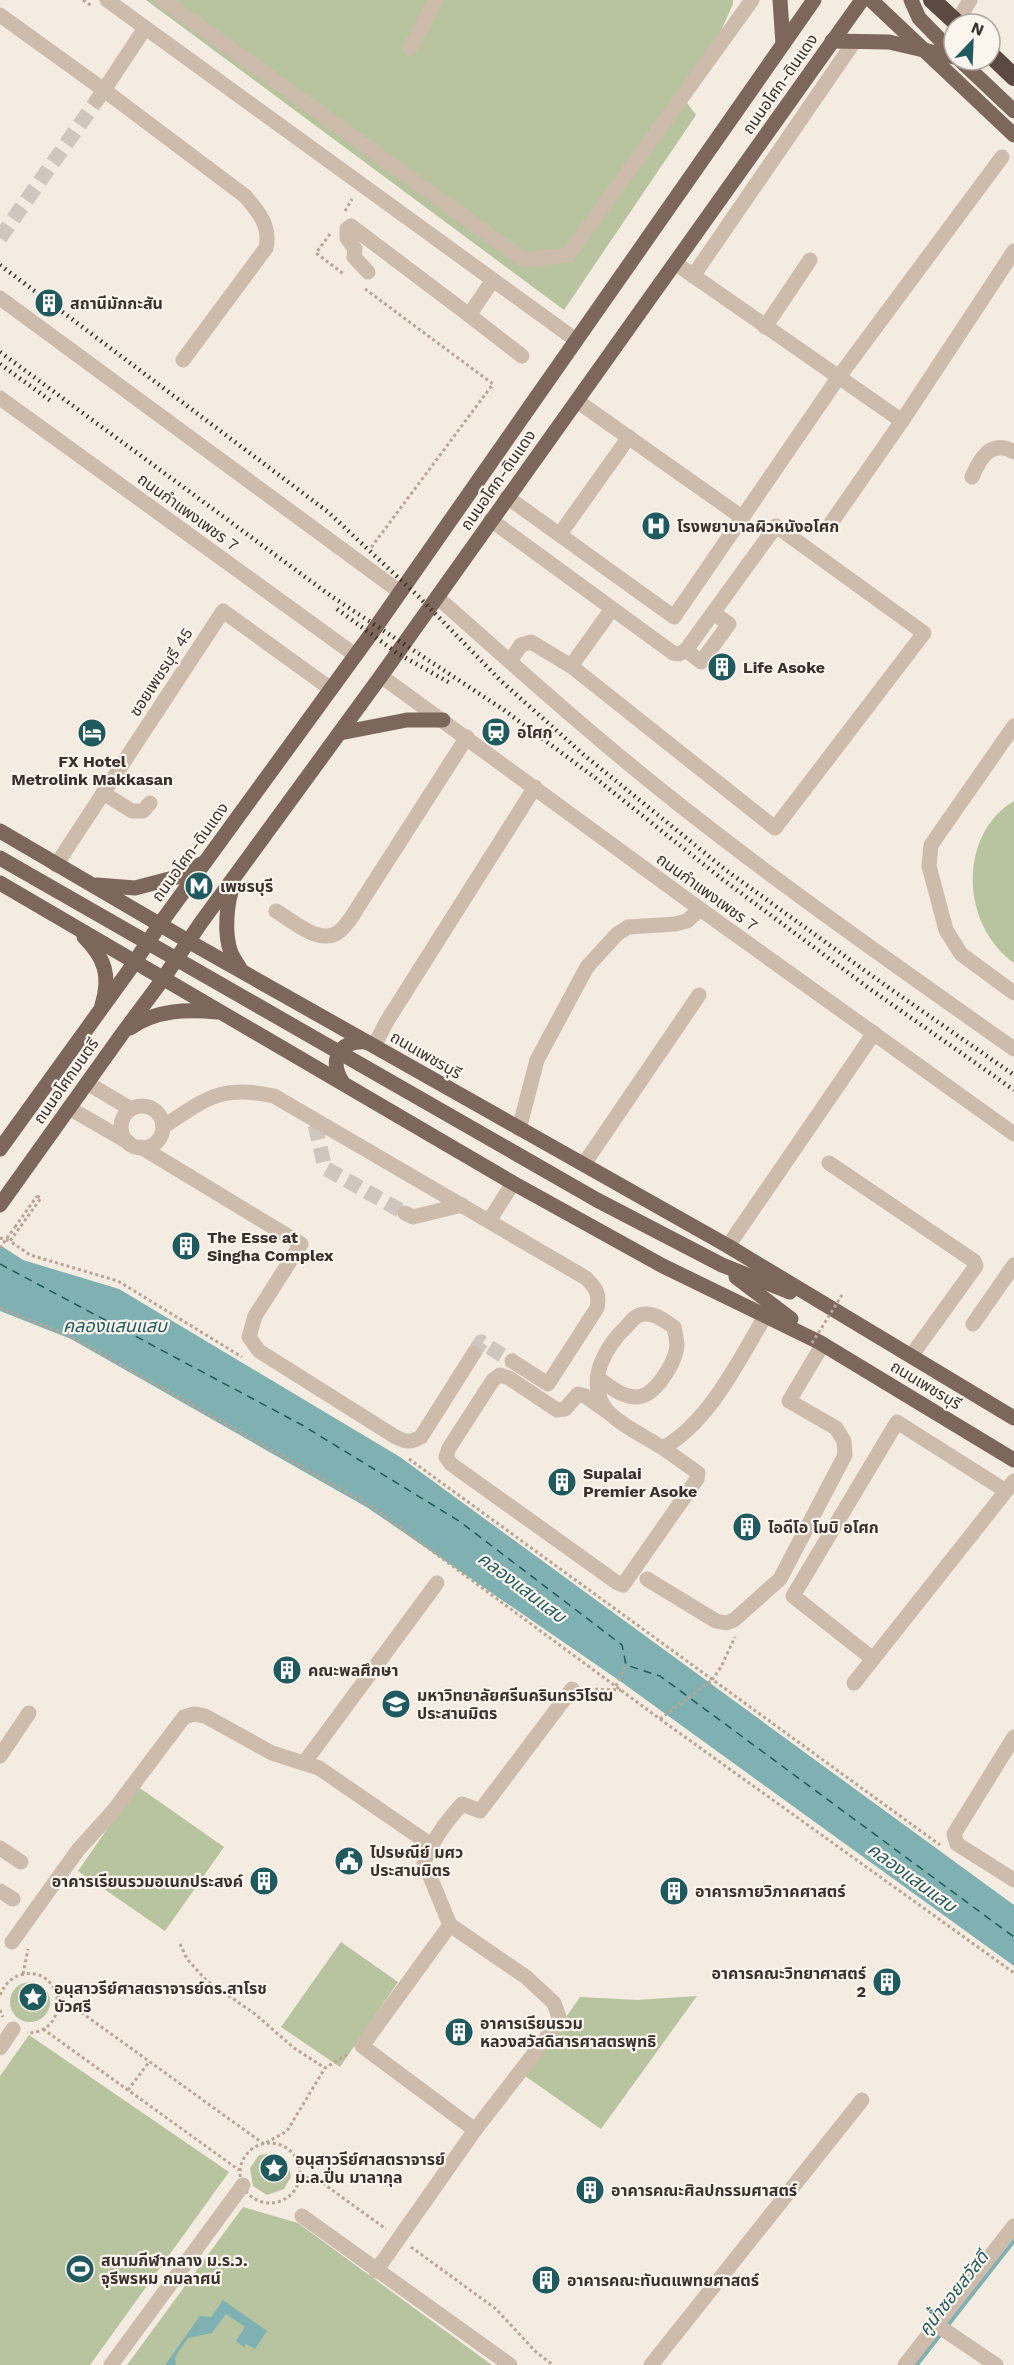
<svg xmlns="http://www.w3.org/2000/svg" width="1014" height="2365" font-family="'Work Sans','Noto Sans Thai',sans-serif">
  <rect width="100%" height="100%" fill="#f4ebe1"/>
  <!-- green -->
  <g fill="#b8c4a0">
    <polygon points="146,0 733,0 733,4 714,46 678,91 696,115 564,310"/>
    <path d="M1014,801V963C961,926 957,835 1014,801Z"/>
    <polygon points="137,1786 224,1847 165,1931 78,1871"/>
    <polygon points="341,1942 398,1982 340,2067 281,2027"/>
    <circle cx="30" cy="2002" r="20"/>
    <polygon points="697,1996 601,2129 525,2076 580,1997 637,2000"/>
    <polygon points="29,2035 229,2172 90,2365 0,2365 0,2076"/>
    <polygon points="276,2153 287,2160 291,2177 284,2189 267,2195 253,2186 250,2168 259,2155"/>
    <polygon points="243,2207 298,2223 492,2365 127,2365"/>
  </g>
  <!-- water -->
  <g fill="#7fb0b2">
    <polygon points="0,1245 23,1260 119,1289 400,1457 1014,1905 1014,1966 620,1681 368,1508 71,1339 0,1311"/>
    <polygon points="223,2300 267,2331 255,2349 246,2344 244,2347 236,2341 245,2327 226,2314 212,2333 188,2338 175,2357 176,2365 165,2365 200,2316 211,2317"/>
  </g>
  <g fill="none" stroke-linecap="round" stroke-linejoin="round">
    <!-- stream -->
    <polyline stroke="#7fb0b2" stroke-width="5" points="916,2365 1014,2240"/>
    <!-- ferry -->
    <polyline stroke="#1f5a5e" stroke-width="1.5" stroke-dasharray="8 6" stroke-linecap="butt" points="0,1264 302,1425 459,1521 622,1645 626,1665 660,1676 1014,1937"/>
    <!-- minor-tunnel -->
    <g stroke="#cfc6bd" stroke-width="15" stroke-dasharray="15 8" stroke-linecap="butt">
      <polyline points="0,238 97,100"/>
      <polyline points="315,1125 325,1168 405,1213"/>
      <polyline points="474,1353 481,1342 512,1361"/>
    </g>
    <!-- path -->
    <g stroke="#b9a596" stroke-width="3" stroke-dasharray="3 3" stroke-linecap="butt">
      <polyline points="83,0 92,6"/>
      <polyline points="345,211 352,199"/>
      <polyline points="330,234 316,253 345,275"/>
      <polyline points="365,289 493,384 370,549"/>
      <polyline points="37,1196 41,1198 10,1241 30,1255 118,1281 242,1357"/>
      <polyline points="15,1227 37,1196"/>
      <polyline points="0,1238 10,1241"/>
      <polyline points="0,1308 72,1337 371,1506 660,1719 1014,1973"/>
      <polyline points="409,1459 940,1845"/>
      <polyline points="712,1680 721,1667 735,1637"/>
      <polyline points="616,1686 626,1665"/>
      <polyline points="589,1689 621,1690"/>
      <polyline points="180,1944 187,1959 206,1980 255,2014 294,2048 325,2068"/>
      <polyline points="23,1974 28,1949"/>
      <path d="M0,1995C5,1984 11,1977 24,1974C64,1967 72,2033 27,2033"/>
      <polyline points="57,1995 264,2144 287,2131 325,2068 348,2054"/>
      <polyline points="0,2010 3,2017"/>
      <polyline points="43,2029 239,2170"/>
      <polyline points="128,2090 149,2062"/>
      <circle cx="270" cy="2173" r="30"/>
      <polyline points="300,2175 321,2182 386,2229"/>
      <polyline points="411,2247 496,2309 536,2352 553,2365"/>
    </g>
    <!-- minor -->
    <g stroke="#cdbbac" stroke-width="15">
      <polyline points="107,0 576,340"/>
      <polyline points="163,0 524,260 568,255 752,0"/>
      <polyline points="0,15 104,90 145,28"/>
      <polyline points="956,24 970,0"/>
      <polyline points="410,48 436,0"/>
      <path d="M97,100L104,90L245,196C258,211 271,226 266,248L183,360"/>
      <polyline points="675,263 902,421"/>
      <polyline points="368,272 354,257 355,249 347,238 347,229 351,226 469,315"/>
      <polyline points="693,276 854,42"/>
      <polyline points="493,280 469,315 522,356"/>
      <polyline points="0,298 400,592"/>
      <polyline points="765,327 810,260"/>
      <polyline points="0,398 355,655"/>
      <polyline points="577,401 743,518"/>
      <path d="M972,477C980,458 991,439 1014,452"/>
      <polyline points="507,497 674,617 838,378 1002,157"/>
      <polyline points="491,520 673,653 679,654 686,650 776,526 924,633 775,828 571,666"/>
      <polyline points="831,523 902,421 1014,251"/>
      <polyline points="560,534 629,437"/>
      <path d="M437,597C517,668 597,740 681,806C789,891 902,970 1014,1049"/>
      <polyline points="686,650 701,662 729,624 713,613"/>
      <polyline points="510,661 521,645 531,642 571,666 612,609"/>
      <polyline points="381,676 700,909 1014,1134"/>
      <polyline points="1014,726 931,845 929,866 946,930 961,954 1014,993"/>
      <polyline points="103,793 132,811 143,811 150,803"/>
      <polyline points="56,865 223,611 331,689"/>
      <path d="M276,911C293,921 322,948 341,930C347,924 352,917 356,910L467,737"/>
      <polyline points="374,1046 387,1021 535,787"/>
      <polyline points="87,1083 131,1109"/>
      <circle cx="142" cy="1127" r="21"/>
      <polyline points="69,1108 128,1142"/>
      <path d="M163,1127C206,1099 220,1084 274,1096L586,1278C596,1288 600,1294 597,1308L548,1384L512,1361"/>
      <polyline points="519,1129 537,1060 587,967 617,934 628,927 675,924 687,921 700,909"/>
      <path d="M141,1147L301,1244L255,1316L249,1337L259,1351L394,1436C405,1442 410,1443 421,1437L474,1353"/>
      <polyline points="829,1163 974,1261 976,1266 911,1356"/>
      <polyline points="584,1164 699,995"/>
      <polyline points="405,1213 413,1217 462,1205"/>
      <polyline points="489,1221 513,1183"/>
      <polyline points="728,1246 874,1033"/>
      <polyline points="973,1324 1014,1265"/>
      <path d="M598,1378C609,1386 620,1396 635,1397C655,1398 675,1363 677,1346C677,1340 675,1333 674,1327C666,1322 656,1313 645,1314C637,1314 632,1320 627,1326C607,1345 587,1377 603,1405C612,1421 646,1437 663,1448C711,1420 738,1361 766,1315"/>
      <polyline points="609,1413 585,1396 578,1394 565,1409 557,1410 509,1378 500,1375 493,1380 449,1448 446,1457 451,1464 616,1582 623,1585 697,1479 698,1473 663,1448"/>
      <polyline points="647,1579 716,1621 726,1623 734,1620 780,1579 845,1455 844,1441 836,1428 789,1401 823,1344"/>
      <polyline points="873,1659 793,1596 897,1422 1006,1491"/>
      <polyline points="854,1683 1014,1481"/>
      <polyline points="1014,1737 954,1834 957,1844 1014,1880"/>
      <polyline points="0,1756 29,1713"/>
      <polyline points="304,1763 437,1583"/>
      <polyline points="0,1848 21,1862"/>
      <polyline points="0,1891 13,1899"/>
      <polyline points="450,1925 526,1977 554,2003 560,2020 475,2130"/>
      <polyline points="12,1942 78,1850 114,1810 184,1717 194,1714 205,1716 272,1753 319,1768 431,1845"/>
      <polyline points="0,2048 13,2029"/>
      <polyline points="302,2216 510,2365"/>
      <path d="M376,2271L475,2130L362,2046L450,1925L424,1862C433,1839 446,1822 462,1804L480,1811L572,1689"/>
      <polyline points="937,2325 996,2365"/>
      <polyline points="111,2365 243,2185"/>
      <polyline points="651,2365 862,2100"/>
      <polyline points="905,2365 1014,2226"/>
    </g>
    <!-- major -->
    <g stroke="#7d675c" stroke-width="15">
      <polyline points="780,0 783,44"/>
      <polyline points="911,0 919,18 954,54"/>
      <polyline points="832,41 889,42 954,57"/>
      <polyline points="960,60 1014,111"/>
      <polyline points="340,733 407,720 443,720"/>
      <polyline points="0,831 188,941 728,1246 1014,1418"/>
      <polyline points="0,883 513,1183 663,1266 819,1342 1014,1460"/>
      <path d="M234,884C226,902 224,934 231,953C234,959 238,965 241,970"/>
      <polyline points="97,885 135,888 177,877 201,864"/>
      <path d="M84,937C105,958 111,976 102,1005"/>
      <path d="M130,1028C156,1010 186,1009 217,1012"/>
      <path d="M343,1083C328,1061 339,1040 366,1042"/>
      <polyline points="0,1149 130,969 160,924 371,634 814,0"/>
      <polyline points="597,1200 722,1265 790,1292"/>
      <polyline points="0,1205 122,1034 163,979 200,924 381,676 862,0"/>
      <polyline points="736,1277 791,1319"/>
    </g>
    <!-- highway -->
    <polyline stroke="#5c4a42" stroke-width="18" points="990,54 1014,77"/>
    <!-- rail -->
    <g stroke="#3b302b" stroke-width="4.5" stroke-dasharray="1.5 4.5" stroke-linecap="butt">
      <polyline points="0,265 328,512 419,597 501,681 584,755 727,871 882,983 1014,1075"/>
      <polyline points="0,352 331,596 504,710 594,777 722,879 870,989 1014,1090"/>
      <polyline points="0,364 51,401"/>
      <polyline points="337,609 397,653 450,683"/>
    </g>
    <!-- path-bridge -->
    <g stroke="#b9a596" stroke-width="3" stroke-dasharray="3 3" stroke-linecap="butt">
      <polyline points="0,1248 15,1227"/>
      <polyline points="812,1343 842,1295"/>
      <polyline points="660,1719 712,1680"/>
    </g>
    <!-- major-bridge -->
    <g stroke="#7d675c" stroke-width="15">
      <polyline points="871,0 1014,135"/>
      <polyline points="0,858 597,1200"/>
    </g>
    <!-- highway-bridge -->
    <polyline stroke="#5c4a42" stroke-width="18" points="932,0 958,24"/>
  </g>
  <!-- icons -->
  <defs>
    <g id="building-disc" transform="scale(1.5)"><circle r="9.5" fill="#1f5a5e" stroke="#fbf5ee"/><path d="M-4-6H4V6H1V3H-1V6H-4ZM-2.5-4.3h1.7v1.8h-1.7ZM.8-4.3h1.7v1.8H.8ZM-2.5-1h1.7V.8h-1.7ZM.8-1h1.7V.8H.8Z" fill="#fff"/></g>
    <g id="hospital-disc" transform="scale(1.5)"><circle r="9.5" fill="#1f5a5e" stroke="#fbf5ee"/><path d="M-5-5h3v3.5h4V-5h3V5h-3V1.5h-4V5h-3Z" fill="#fff"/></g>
    <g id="station-disc" transform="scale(1.5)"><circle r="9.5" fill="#1f5a5e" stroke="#fbf5ee"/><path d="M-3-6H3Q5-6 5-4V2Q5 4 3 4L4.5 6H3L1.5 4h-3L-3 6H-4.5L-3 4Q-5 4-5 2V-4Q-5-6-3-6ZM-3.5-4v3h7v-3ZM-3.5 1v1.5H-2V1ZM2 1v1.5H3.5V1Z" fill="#fff"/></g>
    <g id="hotel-disc" transform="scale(1.5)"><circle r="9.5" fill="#1f5a5e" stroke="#fbf5ee"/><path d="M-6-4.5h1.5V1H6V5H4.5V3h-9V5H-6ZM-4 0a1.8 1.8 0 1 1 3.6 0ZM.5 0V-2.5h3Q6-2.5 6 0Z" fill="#fff"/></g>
    <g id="metro-disc" transform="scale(1.5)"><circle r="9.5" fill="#1f5a5e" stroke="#fbf5ee"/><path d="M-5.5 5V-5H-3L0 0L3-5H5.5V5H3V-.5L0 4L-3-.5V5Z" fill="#fff"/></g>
    <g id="university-disc" transform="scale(1.5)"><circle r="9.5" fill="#1f5a5e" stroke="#fbf5ee"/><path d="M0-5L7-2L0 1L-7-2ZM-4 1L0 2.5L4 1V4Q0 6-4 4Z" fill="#fff"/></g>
    <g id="civic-disc" transform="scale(1.5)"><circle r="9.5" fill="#1f5a5e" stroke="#fbf5ee"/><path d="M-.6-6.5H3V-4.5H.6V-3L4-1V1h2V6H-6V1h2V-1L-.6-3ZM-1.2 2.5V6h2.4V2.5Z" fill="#fff"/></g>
    <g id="sight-disc" transform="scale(1.5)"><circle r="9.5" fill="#1f5a5e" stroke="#fbf5ee"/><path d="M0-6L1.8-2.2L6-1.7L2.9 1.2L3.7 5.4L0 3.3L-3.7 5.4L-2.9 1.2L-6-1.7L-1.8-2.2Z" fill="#fff"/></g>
    <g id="stadium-disc" transform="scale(1.5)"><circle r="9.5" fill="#1f5a5e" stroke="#fbf5ee"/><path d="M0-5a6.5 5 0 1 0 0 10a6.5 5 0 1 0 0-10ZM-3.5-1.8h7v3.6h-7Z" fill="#fff"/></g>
  </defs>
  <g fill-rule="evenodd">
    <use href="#building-disc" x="49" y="303"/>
    <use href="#hospital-disc" x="656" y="526"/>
    <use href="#building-disc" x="722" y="667"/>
    <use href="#station-disc" x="496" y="732"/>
    <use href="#hotel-disc" x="92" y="733"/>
    <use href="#metro-disc" x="199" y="886"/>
    <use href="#building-disc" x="186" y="1246"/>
    <use href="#building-disc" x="562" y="1482"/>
    <use href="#building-disc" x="747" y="1527"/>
    <use href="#building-disc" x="287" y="1670"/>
    <use href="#university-disc" x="396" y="1704"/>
    <use href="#civic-disc" x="349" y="1861"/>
    <use href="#building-disc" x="264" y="1881"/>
    <use href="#building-disc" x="674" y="1891"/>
    <use href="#building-disc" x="887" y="1982"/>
    <use href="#sight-disc" x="33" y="1997"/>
    <use href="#building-disc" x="459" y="2032"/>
    <use href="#sight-disc" x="274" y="2168"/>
    <use href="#building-disc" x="590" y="2190"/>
    <use href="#stadium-disc" x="80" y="2269"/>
    <use href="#building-disc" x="546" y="2280"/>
  </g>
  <g text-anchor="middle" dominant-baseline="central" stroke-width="4.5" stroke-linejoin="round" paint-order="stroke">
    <!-- street labels -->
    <g font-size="16" fill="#3b302b" stroke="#fbf5ee">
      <text transform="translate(780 84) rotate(-55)">ถนนอโศก-ดินแดง</text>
      <text transform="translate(498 480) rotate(-55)">ถนนอโศก-ดินแดง</text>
      <text transform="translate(188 512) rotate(36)">ถนนกำแพงเพชร 7</text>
      <text transform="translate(161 672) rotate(-57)">ซอยเพชรบุรี 45</text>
      <text transform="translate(190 852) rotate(-54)">ถนนอโศก-ดินแดง</text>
      <text transform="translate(707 892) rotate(36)">ถนนกำแพงเพชร 7</text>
      <text transform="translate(426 1055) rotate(30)">ถนนเพชรบุรี</text>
      <text transform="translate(66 1081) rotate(-55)">ถนนอโศกมนตรี</text>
      <text transform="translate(926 1385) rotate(31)">ถนนเพชรบุรี</text>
    </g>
    <!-- poi labels -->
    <g font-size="16" font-weight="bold" fill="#3b302b" stroke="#fbf5ee" text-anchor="start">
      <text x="70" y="303">สถานีมักกะสัน</text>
      <text x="677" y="526">โรงพยาบาลผิวหนังอโศก</text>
      <text x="743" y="667">Life Asoke</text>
      <text x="517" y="732">อโศก</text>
      <text x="92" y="761" text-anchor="middle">FX Hotel<tspan x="92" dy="18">Metrolink Makkasan</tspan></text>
      <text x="220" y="886">เพชรบุรี</text>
      <text x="207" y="1237">The Esse at<tspan x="207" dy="18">Singha Complex</tspan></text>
      <text x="583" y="1473">Supalai<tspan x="583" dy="18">Premier Asoke</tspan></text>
      <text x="768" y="1527">ไอดีโอ โมบิ อโศก</text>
      <text x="308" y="1670">คณะพลศึกษา</text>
      <text x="417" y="1695">มหาวิทยาลัยศรีนครินทรวิโรฒ<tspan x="417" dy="18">ประสานมิตร</tspan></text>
      <text x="370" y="1852">ไปรษณีย์ มศว<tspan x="370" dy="18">ประสานมิตร</tspan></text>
      <text x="243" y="1881" text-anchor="end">อาคารเรียนรวมอเนกประสงค์</text>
      <text x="695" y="1891">อาคารกายวิภาคศาสตร์</text>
      <text x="866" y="1973" text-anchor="end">อาคารคณะวิทยาศาสตร์<tspan x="866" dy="18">2</tspan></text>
      <text x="54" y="1988">อนุสาวรีย์ศาสตราจารย์ดร.สาโรช<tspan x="54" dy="18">บัวศรี</tspan></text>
      <text x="480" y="2023">อาคารเรียนรวม<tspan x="480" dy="18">หลวงสวัสดิสารศาสตรพุทธิ</tspan></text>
      <text x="295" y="2159">อนุสาวรีย์ศาสตราจารย์<tspan x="295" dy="18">ม.ล.ปิ่น มาลากุล</tspan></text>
      <text x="611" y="2190">อาคารคณะศิลปกรรมศาสตร์</text>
      <text x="101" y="2260">สนามกีฬากลาง ม.ร.ว.<tspan x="101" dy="18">จุรีพรหม กมลาศน์</tspan></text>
      <text x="567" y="2280">อาคารคณะทันตแพทยศาสตร์</text>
    </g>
    <!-- water labels -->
    <g font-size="18" font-style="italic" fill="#1f5a5e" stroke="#fbf5ee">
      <text x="115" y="1325">คลองแสนแสบ</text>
      <text transform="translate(522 1587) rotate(37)">คลองแสนแสบ</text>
      <text transform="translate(912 1877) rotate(36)">คลองแสนแสบ</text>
      <text transform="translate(953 2293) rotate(-52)">คูน้ำซอยสวัสดี</text>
    </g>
  </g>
  <!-- north arrow -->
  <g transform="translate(972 42) rotate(23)"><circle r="28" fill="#fbf5ee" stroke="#aea6a0" stroke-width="1.5"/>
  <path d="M0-4.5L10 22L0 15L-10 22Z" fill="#1f5a5e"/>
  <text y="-9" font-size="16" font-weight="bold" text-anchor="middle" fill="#3b302b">N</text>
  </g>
</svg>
